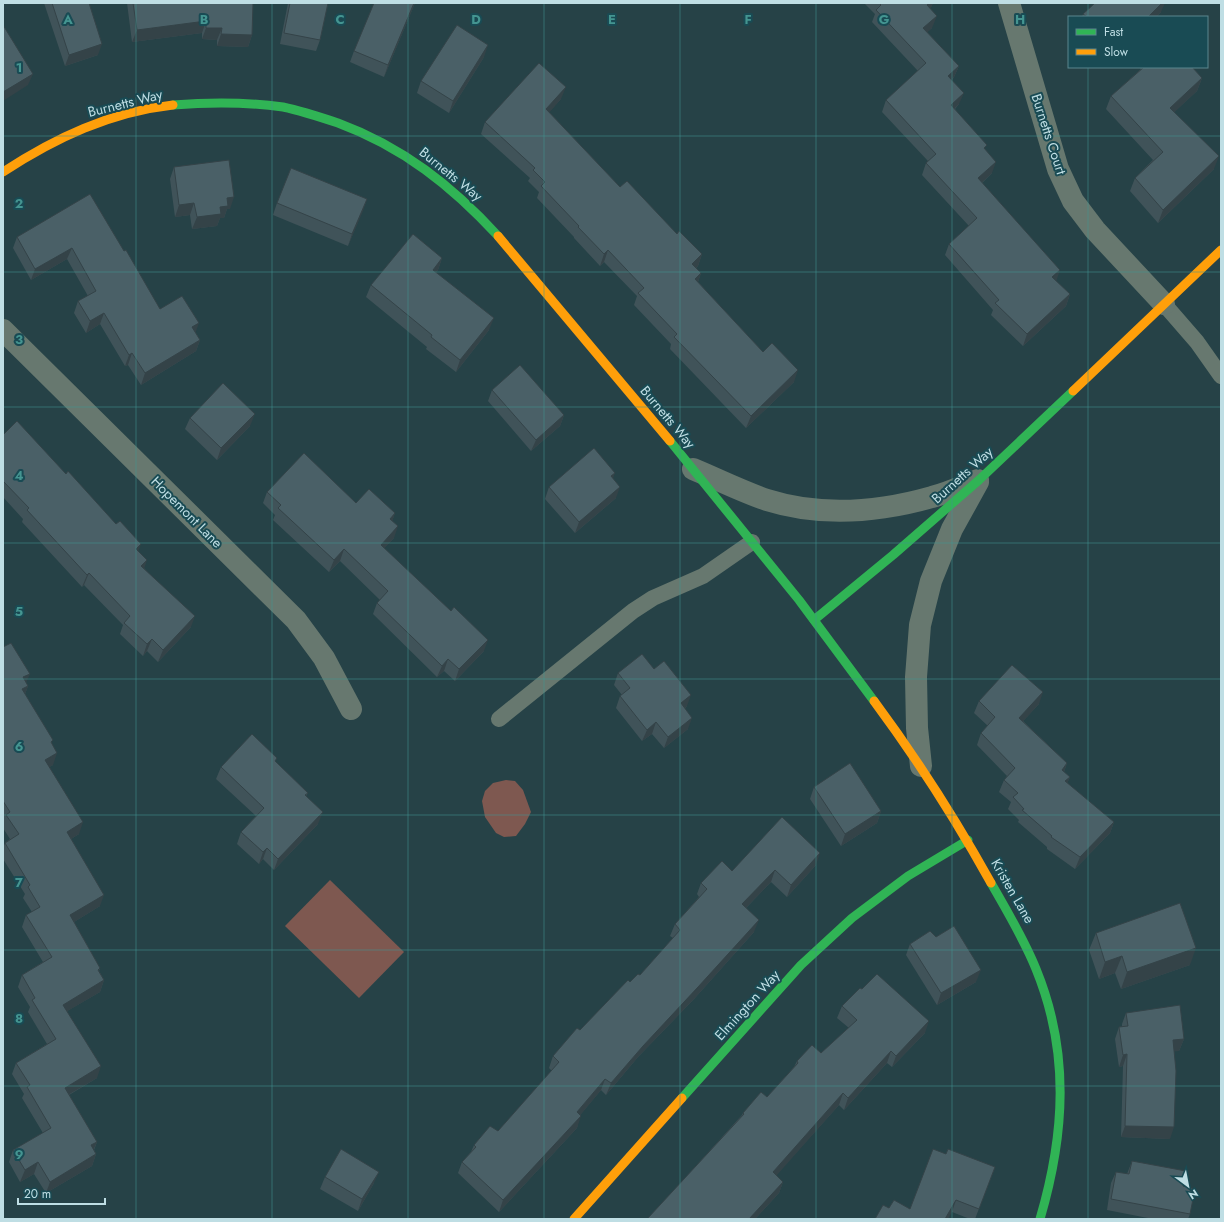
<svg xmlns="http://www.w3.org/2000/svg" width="1224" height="1222" font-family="Jost,sans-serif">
  <rect width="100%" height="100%" fill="#264247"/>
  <!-- green -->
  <g fill="#7e5850">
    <polygon points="506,780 515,781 523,790 531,812 525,824 516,836 504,837 496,833 485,817 482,801 485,791 493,783"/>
    <polygon points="330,880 404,952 359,998 285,926"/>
  </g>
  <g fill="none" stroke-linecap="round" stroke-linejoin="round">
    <!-- lane -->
    <g stroke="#67786f" stroke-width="16">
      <polyline points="1164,304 1197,342 1221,376"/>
      <polyline points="499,719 633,611 653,598 703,576 752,542"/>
    </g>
    <!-- street -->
    <g stroke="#67786f" stroke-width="22">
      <polyline points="1009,3 1058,169 1073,201 1095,230 1164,304"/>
      <polyline points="3,330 296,620 324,658 351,709"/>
      <path d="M693,469C717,479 743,492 767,500C821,517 879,512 932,497C948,493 963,486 978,480"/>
      <polyline points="921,766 917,728 916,677 920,625 931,581 952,529 978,482"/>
    </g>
    <!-- fast -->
    <g stroke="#30b455" stroke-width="9">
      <path d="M173,105C209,102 247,102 283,107C302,111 320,117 338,123C403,147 452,186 498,236"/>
      <polyline points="670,441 799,600 874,701"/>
      <polyline points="814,620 893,555 979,480 1073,391"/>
      <path d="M991,883C1007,911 1024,939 1036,969C1070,1052 1065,1134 1040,1219"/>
      <polyline points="682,1098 801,965 852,918 908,876 968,840"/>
    </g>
    <!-- slow -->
    <g stroke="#ff9f0a" stroke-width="9">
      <path d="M3,172C55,138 110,112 173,105"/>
      <polyline points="498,236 670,441"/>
      <polyline points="1073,391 1221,250"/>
      <path d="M874,701C917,759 956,820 991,883"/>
      <polyline points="574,1219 682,1098"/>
    </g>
  </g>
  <!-- wall -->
  <g fill="#405359">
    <polygon points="44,3 89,3 98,55 65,66"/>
    <polygon points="127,3 253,3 252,35 248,47 217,46 217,40 202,39 202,33 132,42"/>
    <polygon points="288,3 328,3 320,40 316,51 280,44"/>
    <polygon points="415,3 384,77 350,62 354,51"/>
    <polygon points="864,3 933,3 930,9 932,28 927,32 959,66 954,77 952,80 959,104 955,109 985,150 992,173 982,183 1056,281 1070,294 1066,306 1023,346 991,315 993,310 945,255 949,244 969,226 922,175 926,163 928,161 882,112 886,100 918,71 872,22 875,14"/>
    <polygon points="1161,12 1156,17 1082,17 1083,14"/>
    <polygon points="484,57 449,113 417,93 421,81"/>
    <polygon points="1139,67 1192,67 1202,78 1197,91 1174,112 1214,169 1158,223 1130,191 1135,178 1153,160 1106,109 1111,96 1141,69"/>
    <polygon points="561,99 549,112 620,187 702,254 698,266 696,268 701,273 698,282 763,352 794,382 746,428 670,349 671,344 634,305 637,296 604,262 600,266 574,238 574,237 537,198 539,192 528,181 530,178 481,134 485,122"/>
    <polygon points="174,167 230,209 227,209 224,218 220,218 217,226 192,229 190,215 175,217 170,179"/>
    <polygon points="367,199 348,246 273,215 277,203"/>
    <polygon points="17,237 124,251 160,309 195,332 200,340 196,351 141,385 128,365 125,366 100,324 86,333 74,313 78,301 88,296 67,259 31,280 13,248"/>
    <polygon points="442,258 438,270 436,272 489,330 456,372 426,349 427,347 366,297 371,285"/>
    <polygon points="492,390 564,415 560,426 531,451 488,401"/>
    <polygon points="190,418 250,426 217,460 185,429"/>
    <polygon points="3,433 138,551 144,568 191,627 158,662 147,651 143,656 120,634 123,625 84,585 82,587 22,522 23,519 3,497"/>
    <polygon points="613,479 616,498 575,533 545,499 549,487"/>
    <polygon points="267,492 356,503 395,513 392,521 394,538 384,548 484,651 455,681 444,671 437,677 373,614 377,603 380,600 340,561 329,572 273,520 275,515 263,503"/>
    <polygon points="3,647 28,686 25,694 52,743 53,765 49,767 79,834 71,839 100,906 74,922 100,968 99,971 104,980 100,992 67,1011 97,1078 69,1095 97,1142 94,1150 96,1154 92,1166 46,1193 34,1174 20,1182 9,1162 13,1150 43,1133 22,1098 24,1094 12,1074 16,1063 47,1044 28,1012 30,1007 18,987 22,975 43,962 22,927 26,915 32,912 23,898 25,894 3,859 3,848 5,843 10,839 3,828 3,824 4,821 3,820"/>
    <polygon points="654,669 687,706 685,708 688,729 664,748 652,734 642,741 616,708 620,696 622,695 614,685 618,673"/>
    <polygon points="979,701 1039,704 1023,721 1067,763 1064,772 1070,777 1067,783 1114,822 1110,833 1075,869 1047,849 1047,847 1018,822 1019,820 1008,809 1011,802 999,792 1004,780 1007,776 977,745 981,733 988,726 974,713"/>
    <polygon points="276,762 308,793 306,796 318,824 274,870 263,859 259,864 237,844 241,832 256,816 216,779 221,767"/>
    <polygon points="814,787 881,811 877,823 841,846 810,799"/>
    <polygon points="816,865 787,897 771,882 746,908 754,932 694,999 638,1057 606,1095 601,1090 580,1115 577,1128 499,1212 458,1173 462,1162 471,1152 474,1145 498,1131 552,1071 549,1068 553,1056 630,982 640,975 673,938 670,936 675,924 699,897 697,894 701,883 732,871"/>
    <polygon points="1096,933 1190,965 1121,989 1115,973 1099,979 1089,950"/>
    <polygon points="910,944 976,982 937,1005 906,955"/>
    <polygon points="842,1006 925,1033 892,1067 887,1063 844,1110 839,1105 776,1175 783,1182 779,1193 755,1219 648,1219 742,1115 743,1113 767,1097 794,1067 797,1061 821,1053 849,1028 837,1018"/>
    <polygon points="1126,1013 1184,1039 1179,1051 1174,1051 1170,1139 1121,1137 1123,1066 1119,1067 1115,1039 1119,1027 1122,1027 1122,1024"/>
    <polygon points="946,1154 995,1167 975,1219 970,1219 952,1212 889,1208 910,1209"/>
    <polygon points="1132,1161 1183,1186 1190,1214 1188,1219 1153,1219 1107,1210 1111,1183 1116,1172 1127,1174"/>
    <polygon points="325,1177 374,1183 358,1211 320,1189"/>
  </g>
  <!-- shaded-wall -->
  <g fill="#344348">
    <polygon points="414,3 415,3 384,77 388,65"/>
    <polygon points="929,3 933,3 930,10 927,5"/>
    <polygon points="1162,3 1165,3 1161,12 1156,17 1148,17"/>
    <polygon points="937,16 932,28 919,40 923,28"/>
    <polygon points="206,21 202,33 132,42 137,30"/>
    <polygon points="206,28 222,28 217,40 202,39"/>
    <polygon points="221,34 252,35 248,47 217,46"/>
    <polygon points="102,44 98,55 65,66 69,55"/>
    <polygon points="488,45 484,57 449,113 453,101"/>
    <polygon points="959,66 954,77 943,88 948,76"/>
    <polygon points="33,74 28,85 3,101 3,92"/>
    <polygon points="1202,78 1197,91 1165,121 1170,108"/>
    <polygon points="566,87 561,99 542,121 546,109"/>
    <polygon points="964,93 959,104 947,116 951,105"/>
    <polygon points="1219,156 1214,169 1158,223 1163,210"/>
    <polygon points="996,162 992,173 974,190 978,178"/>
    <polygon points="234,197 230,209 227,209 224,218 220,218 217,226 192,229 197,217 227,198"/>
    <polygon points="367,199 363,211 348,246 352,234"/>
    <polygon points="194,203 190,215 175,217 179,205"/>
    <polygon points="72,248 67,259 31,280 35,269"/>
    <polygon points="608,250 604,262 600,266 604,254"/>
    <polygon points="702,254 698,266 688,275 692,264"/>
    <polygon points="442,258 438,270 429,281 433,270"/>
    <polygon points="1060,270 1056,282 1052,277"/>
    <polygon points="701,273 697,285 695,279"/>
    <polygon points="1070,294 1066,306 1023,346 1027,334"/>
    <polygon points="104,313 100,324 86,333 90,321"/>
    <polygon points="494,318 489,330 456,372 460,360"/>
    <polygon points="199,323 195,334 192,327"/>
    <polygon points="200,340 196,351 141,385 145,373"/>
    <polygon points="132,353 128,365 125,366 129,355"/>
    <polygon points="798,370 794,382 746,428 751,416"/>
    <polygon points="255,414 250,426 217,460 221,448"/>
    <polygon points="564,415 560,426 531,451 536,440"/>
    <polygon points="615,473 611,484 611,476"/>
    <polygon points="620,487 616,498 575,533 579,522"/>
    <polygon points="395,513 391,525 390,519"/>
    <polygon points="398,526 394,538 377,556 381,545"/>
    <polygon points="141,544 137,555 136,549"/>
    <polygon points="344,549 340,561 329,572 334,560"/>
    <polygon points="147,560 143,572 141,566"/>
    <polygon points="89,573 84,585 82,587 87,575"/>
    <polygon points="195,616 191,627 158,662 163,650"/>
    <polygon points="152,639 147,651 143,656 147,644"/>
    <polygon points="488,640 484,651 455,681 459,669"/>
    <polygon points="448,659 444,671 437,677 442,666"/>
    <polygon points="30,674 25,685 23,677"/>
    <polygon points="28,686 24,697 22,689"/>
    <polygon points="1043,692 1039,704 1015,730 1019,718"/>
    <polygon points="691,695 687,706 677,715 681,703"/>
    <polygon points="692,718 688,729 664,748 668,737"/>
    <polygon points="656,722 652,734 642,741 647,730"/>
    <polygon points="57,753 53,765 41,772 45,760"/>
    <polygon points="1067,763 1063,775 1062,770"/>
    <polygon points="1070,777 1065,788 1065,781"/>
    <polygon points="881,811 877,823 841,846 845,834"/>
    <polygon points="323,812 318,824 274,870 278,859"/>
    <polygon points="83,822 79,834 63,844 67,832"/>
    <polygon points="1114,822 1110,833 1075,869 1080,857"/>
    <polygon points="267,848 263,859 259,864 263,852"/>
    <polygon points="820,853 816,865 787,897 791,885"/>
    <polygon points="775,870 771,882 738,916 742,904"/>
    <polygon points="104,895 100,906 66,927 70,915"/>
    <polygon points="759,920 754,932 694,999 638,1057 606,1095 611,1083 643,1046"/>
    <polygon points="1196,948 1190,965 1121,989 1127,972"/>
    <polygon points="1122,956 1115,973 1099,979 1105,962"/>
    <polygon points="981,970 976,982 937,1005 941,993"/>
    <polygon points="104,980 100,992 59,1016 63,1005"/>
    <polygon points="929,1021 925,1033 892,1067 896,1056"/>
    <polygon points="1184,1039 1179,1051 1169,1052 1173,1040"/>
    <polygon points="891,1051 887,1063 844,1110 848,1098"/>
    <polygon points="1127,1054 1123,1066 1119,1067 1123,1055"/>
    <polygon points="101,1066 97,1078 61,1099 65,1088"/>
    <polygon points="605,1079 601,1090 573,1124 577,1112"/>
    <polygon points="843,1093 839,1105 769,1184 773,1172"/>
    <polygon points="581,1116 577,1128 499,1212 503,1200"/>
    <polygon points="1125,1126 1174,1127 1170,1139 1121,1137"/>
    <polygon points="97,1142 92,1153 91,1145"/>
    <polygon points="96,1154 92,1166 46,1193 50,1182"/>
    <polygon points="38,1162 34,1174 20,1182 25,1170"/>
    <polygon points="379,1172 374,1183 358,1211 362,1199"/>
    <polygon points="783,1182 779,1193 755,1219 749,1219"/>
    <polygon points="956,1200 952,1212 948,1219 945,1219"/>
  </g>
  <!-- building -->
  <g fill="#4a6067" stroke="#344348">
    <polygon points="52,3 89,3 102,44 69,55"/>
    <polygon points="133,3 253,3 252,35 221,34 222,28 206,28 206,21 137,30"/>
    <polygon points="290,3 328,3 320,40 284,33"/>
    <polygon points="374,3 414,3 388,65 354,51"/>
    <polygon points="879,3 929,3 927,5 937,16 923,28 959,66 948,76 964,93 951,105 987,145 984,148 996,162 978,178 1060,270 1052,277 1070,294 1027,334 995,303 999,300 949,244 977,218 926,163 936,154 886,100 926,63 876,10 881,5"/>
    <polygon points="1095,3 1162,3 1148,17 1087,17 1083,14"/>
    <polygon points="3,25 33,74 3,92"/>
    <polygon points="457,25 488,45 453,101 421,81"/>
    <polygon points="539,63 566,87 546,109 620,187 627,181 677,234 679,231 702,254 692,264 701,273 695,279 763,352 772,343 798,370 751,416 674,337 677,334 638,293 644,288 608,250 604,254 578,227 579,226 541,186 545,182 533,170 535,168 485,122"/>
    <polygon points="1144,67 1192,67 1202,78 1170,108 1219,156 1163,210 1135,178 1163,152 1111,96"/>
    <polygon points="229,160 234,197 227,198 228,206 220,207 221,214 197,217 194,203 179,205 174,167"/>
    <polygon points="291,168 367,199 352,234 277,203"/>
    <polygon points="90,194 124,251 126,250 160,309 182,296 199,323 192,327 200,340 145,373 132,353 129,355 104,313 90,321 78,301 96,291 72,248 35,269 17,237"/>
    <polygon points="413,234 442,258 433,270 494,318 460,360 431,337 432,335 371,285"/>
    <polygon points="520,365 564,415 536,440 492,390"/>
    <polygon points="223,383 255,414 221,448 190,418"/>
    <polygon points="17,421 66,474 68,471 116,524 120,521 141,544 136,549 147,560 141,566 195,616 163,650 152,639 147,644 124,623 130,616 89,573 87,575 27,510 29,508 3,481 3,433 4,434"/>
    <polygon points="594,448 615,473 611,476 620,487 579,522 549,487"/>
    <polygon points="304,453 356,503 369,489 395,513 390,519 398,526 381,545 451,611 454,607 488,640 459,669 448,659 442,666 377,603 388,591 344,549 334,560 278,508 281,505 267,492"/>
    <polygon points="11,643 30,674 23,677 28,686 22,689 53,740 51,742 57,753 45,760 83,822 67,832 104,895 70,915 100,968 98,970 104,980 63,1005 101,1066 65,1088 97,1142 91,1145 96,1154 50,1182 38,1162 25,1170 13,1150 51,1128 27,1087 30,1085 16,1063 56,1039 32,1000 35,998 22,975 52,957 26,915 40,907 28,887 30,885 5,843 19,834 6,815 10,812 3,801 3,647"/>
    <polygon points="642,654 654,669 664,661 691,695 681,703 692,718 668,737 656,722 647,730 620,696 630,688 618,673"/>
    <polygon points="1012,665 1043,692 1019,718 1067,763 1062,770 1070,777 1065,781 1114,822 1080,857 1051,837 1052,836 1022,810 1024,809 1013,797 1018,793 1004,780 1015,768 981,733 995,717 979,701"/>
    <polygon points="252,734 277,758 275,761 308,793 305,795 323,812 278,859 267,848 263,852 241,832 264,808 221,767"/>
    <polygon points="850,763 881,811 845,834 814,787"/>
    <polygon points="782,817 820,853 791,885 775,870 742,904 759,920 698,987 643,1046 611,1083 605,1079 577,1112 581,1116 503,1200 462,1162 476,1147 474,1145 490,1126 498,1131 559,1062 553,1056 577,1028 580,1030 628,980 630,982 638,974 640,975 680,930 675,924 707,889 701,883 722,861 732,871"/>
    <polygon points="1180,903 1196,948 1127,972 1122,956 1105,962 1096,933"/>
    <polygon points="954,926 981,970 941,993 910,944 930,931 936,937"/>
    <polygon points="877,974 929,1021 896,1056 891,1051 848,1098 843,1093 773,1172 783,1182 749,1219 649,1219 648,1218 744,1114 743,1113 761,1092 767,1097 798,1063 797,1061 812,1045 821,1053 857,1020 842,1006 860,988 862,989"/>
    <polygon points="1180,1005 1184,1039 1173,1040 1176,1071 1174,1127 1125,1126 1127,1054 1123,1055 1119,1027 1128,1026 1126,1013"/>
    <polygon points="341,1149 379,1172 362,1199 325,1177"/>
    <polygon points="933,1149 946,1154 948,1149 995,1167 979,1209 956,1200 945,1219 875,1219 883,1205 889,1208 894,1200 910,1209"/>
    <polygon points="1132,1161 1186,1171 1183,1186 1195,1189 1190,1214 1111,1199 1116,1172 1129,1174"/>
  </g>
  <!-- grid -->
  <path fill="none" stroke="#449591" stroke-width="1" stroke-opacity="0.55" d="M136,3V1219M272,3V1219M408,3V1219M544,3V1219M680,3V1219M816,3V1219M952,3V1219M1088,3V17M1088,67V1219M3,136H1221M3,272H1221M3,407H1221M3,543H1221M3,679H1221M3,815H1221M3,950H1221M3,1086H1221"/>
  <g text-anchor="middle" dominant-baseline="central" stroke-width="4" stroke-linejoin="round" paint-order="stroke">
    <!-- street labels -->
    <g font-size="14" fill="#bfdee4" stroke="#194b54">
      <text transform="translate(125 103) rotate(-14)">Burnetts Way</text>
      <text transform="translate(1049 134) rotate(72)">Burnetts Court</text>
      <text transform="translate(451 174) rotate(39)">Burnetts Way</text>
      <text transform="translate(668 417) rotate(50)">Burnetts Way</text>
      <text transform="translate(962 475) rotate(-42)">Burnetts Way</text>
      <text transform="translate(187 512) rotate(45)">Hopemont Lane</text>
      <text transform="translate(1013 891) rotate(60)">Kristen Lane</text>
      <text transform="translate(747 1005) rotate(-48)">Elmington Way</text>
    </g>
  </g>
  <g font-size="13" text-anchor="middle" font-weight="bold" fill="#449591" stroke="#194b54" stroke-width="4" stroke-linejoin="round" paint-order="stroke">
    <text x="68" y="24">A</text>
    <text x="204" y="24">B</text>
    <text x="340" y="24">C</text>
    <text x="476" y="24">D</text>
    <text x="612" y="24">E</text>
    <text x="748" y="24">F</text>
    <text x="884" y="24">G</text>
    <text x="1020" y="24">H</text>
    <text x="19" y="72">1</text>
    <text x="19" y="208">2</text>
    <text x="19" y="344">3</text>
    <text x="19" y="480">4</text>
    <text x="19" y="616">5</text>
    <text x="19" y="751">6</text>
    <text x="19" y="887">7</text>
    <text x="19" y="1023">8</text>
    <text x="19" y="1159">9</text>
  </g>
  <!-- border -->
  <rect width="1224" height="1222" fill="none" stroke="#bfdee4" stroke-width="8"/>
  <!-- legend -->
  <rect x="1068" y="16" width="140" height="52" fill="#194b54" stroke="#5b868e"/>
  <rect x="1076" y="29" width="20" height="6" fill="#30b455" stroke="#5b868e"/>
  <text x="1104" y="36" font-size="12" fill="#bfdee4">Fast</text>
  <rect x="1076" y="49" width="20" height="6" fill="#ff9f0a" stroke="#5b868e"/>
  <text x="1104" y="56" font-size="12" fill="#bfdee4">Slow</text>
  <!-- north arrow -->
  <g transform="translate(1188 1186) rotate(148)" stroke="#194b54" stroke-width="3" paint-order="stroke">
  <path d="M0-3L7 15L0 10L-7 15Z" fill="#bfdee4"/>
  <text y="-6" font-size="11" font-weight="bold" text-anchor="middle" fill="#bfdee4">N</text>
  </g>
  <!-- scale -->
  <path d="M18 1198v6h87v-6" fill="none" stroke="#bfdee4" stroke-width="2"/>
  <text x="24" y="1198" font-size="12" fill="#bfdee4" stroke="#194b54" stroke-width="3" paint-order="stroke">20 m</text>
</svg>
